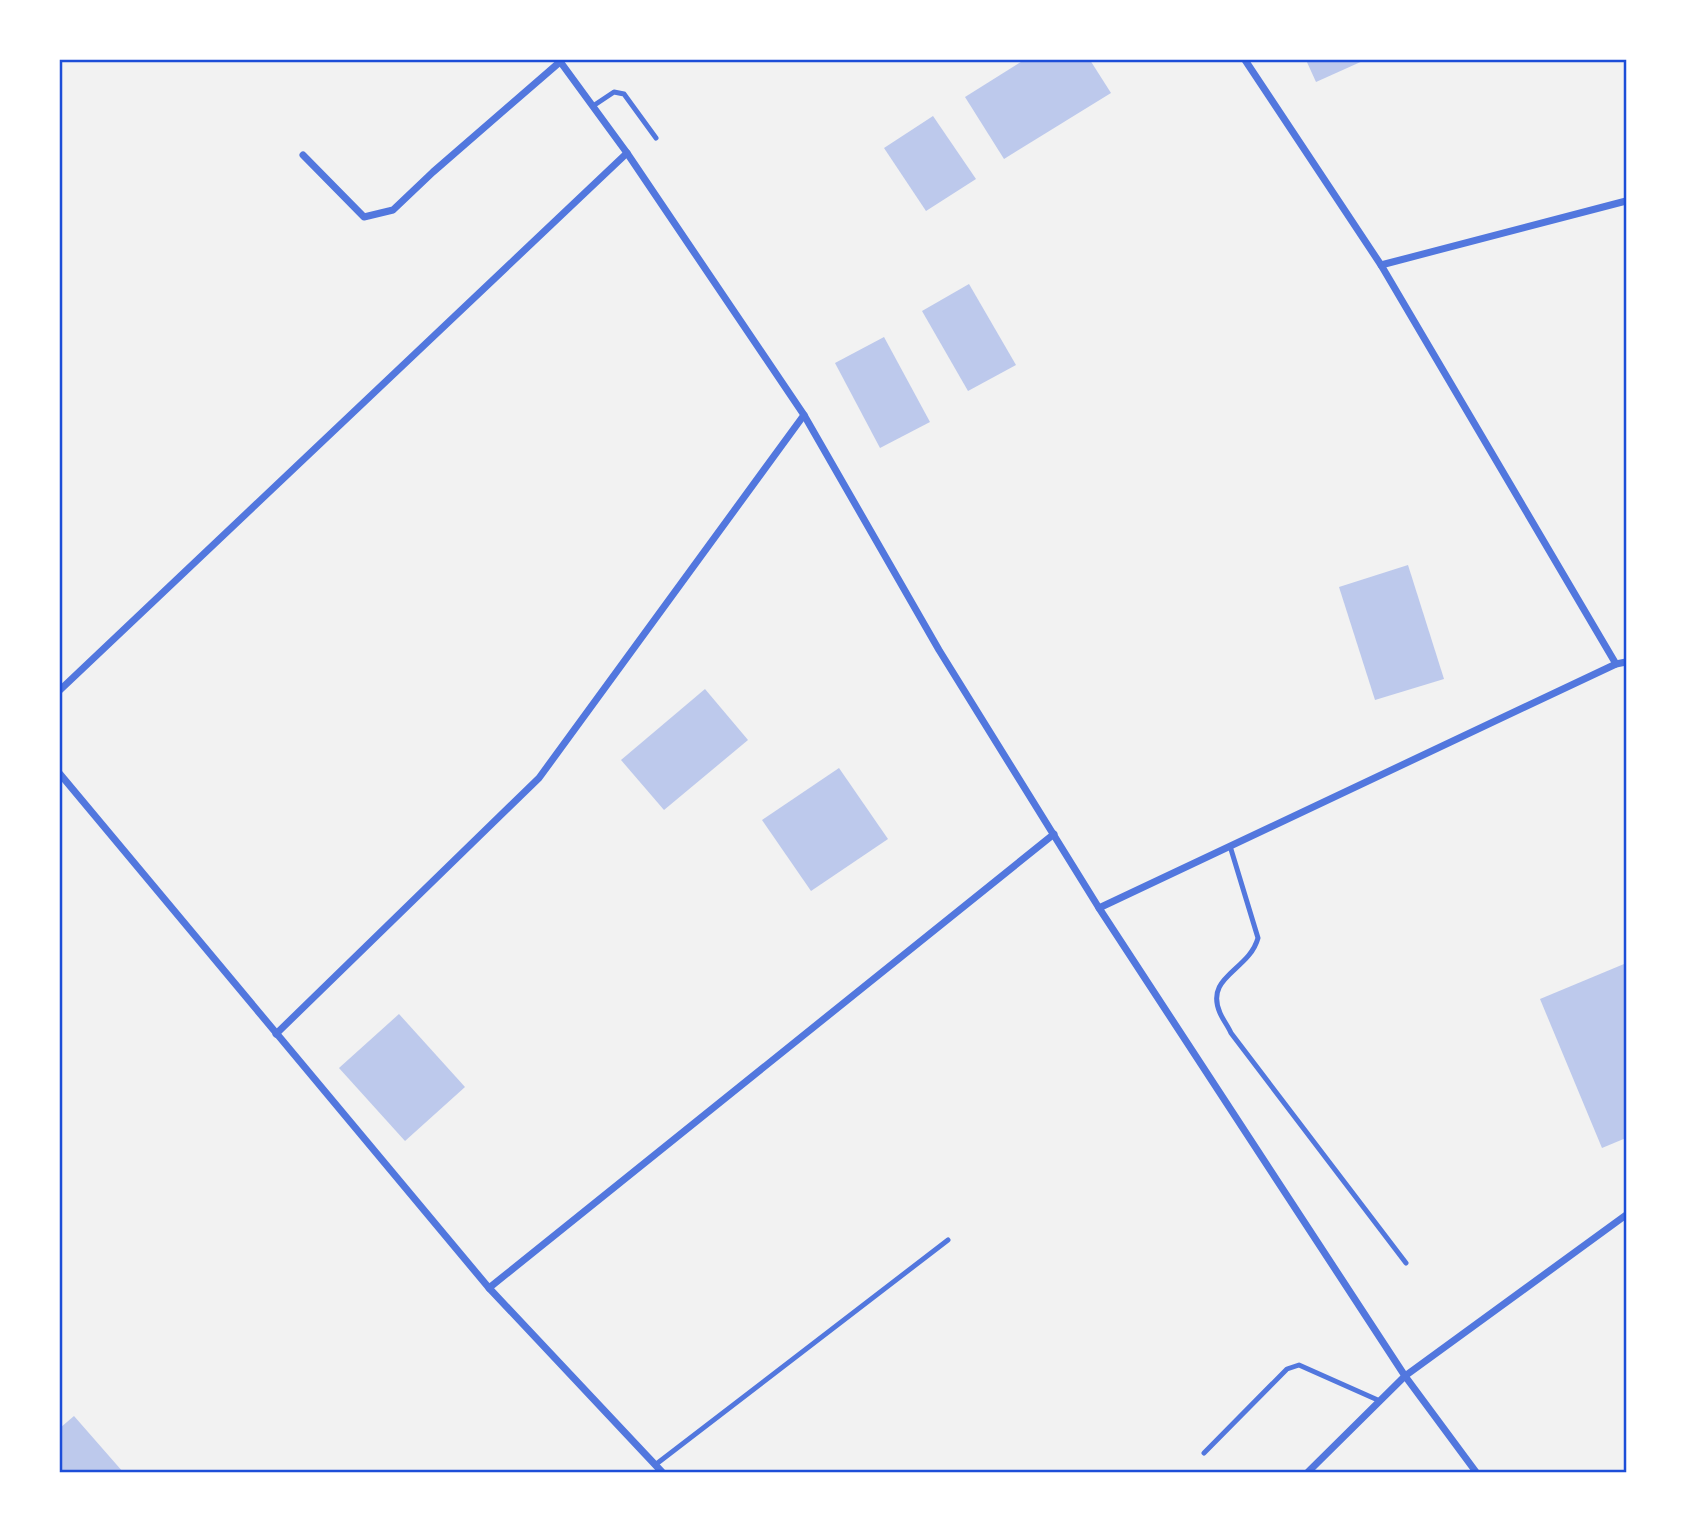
<svg xmlns="http://www.w3.org/2000/svg" width="1686" height="1532" font-family="'Work Sans',sans-serif">
  <rect width="100%" height="100%" fill="#f2f2f2"/>
  <!-- building -->
  <g fill="#bdc9ec">
    <polygon points="1024,60 1090,60 1111,93 1004,159 965,97"/>
    <polygon points="1306,60 1365,60 1316,82"/>
    <polygon points="933,116 976,179 926,211 884,148"/>
    <polygon points="969,284 1016,365 968,391 922,311"/>
    <polygon points="884,337 930,422 880,448 835,363"/>
    <polygon points="1408,565 1444,679 1375,700 1339,587"/>
    <polygon points="705,689 748,740 664,810 621,760"/>
    <polygon points="839,768 888,839 811,891 762,820"/>
    <polygon points="1624,964 1626,971 1626,1138 1602,1148 1540,999"/>
    <polygon points="399,1014 465,1087 405,1141 339,1068"/>
    <polygon points="74,1416 123,1472 60,1472 60,1428"/>
  </g>
  <g fill="none" stroke-linecap="round" stroke-linejoin="round">
    <!-- service -->
    <g stroke="#5277de" stroke-width="5">
      <polyline points="593,106 614,92 624,94 656,138"/>
      <path d="M1230,846L1258,938C1249,971 1204,976 1220,1013C1223,1020 1228,1026 1231,1033L1406,1263"/>
      <polyline points="1204,1453 1287,1369 1299,1365 1380,1401"/>
      <polyline points="655,1465 948,1240"/>
    </g>
    <!-- minor -->
    <g stroke="#5277de" stroke-width="7">
      <polyline points="559,60 627,153 804,415 939,650 1099,908 1405,1376 1476,1472"/>
      <polyline points="1245,60 1381,265 1616,664"/>
      <polyline points="303,155 364,217 393,210 433,172 561,61"/>
      <polyline points="1381,265 1626,201"/>
      <polyline points="60,690 627,153"/>
      <polyline points="60,774 489,1288 662,1472"/>
      <polyline points="1099,908 1616,664 1626,662"/>
      <polyline points="276,1034 539,778 804,415"/>
      <polyline points="489,1288 1054,834"/>
      <polyline points="1308,1472 1405,1376 1626,1215"/>
    </g>
  </g>
  <!-- border -->
  <rect width="1686" height="1532" fill="none" stroke="#ffffff" stroke-width="122"/>
  <rect x="61" y="61" width="1564" height="1410" fill="none" stroke="#1d4ed8" stroke-width="2.5"/>
</svg>
